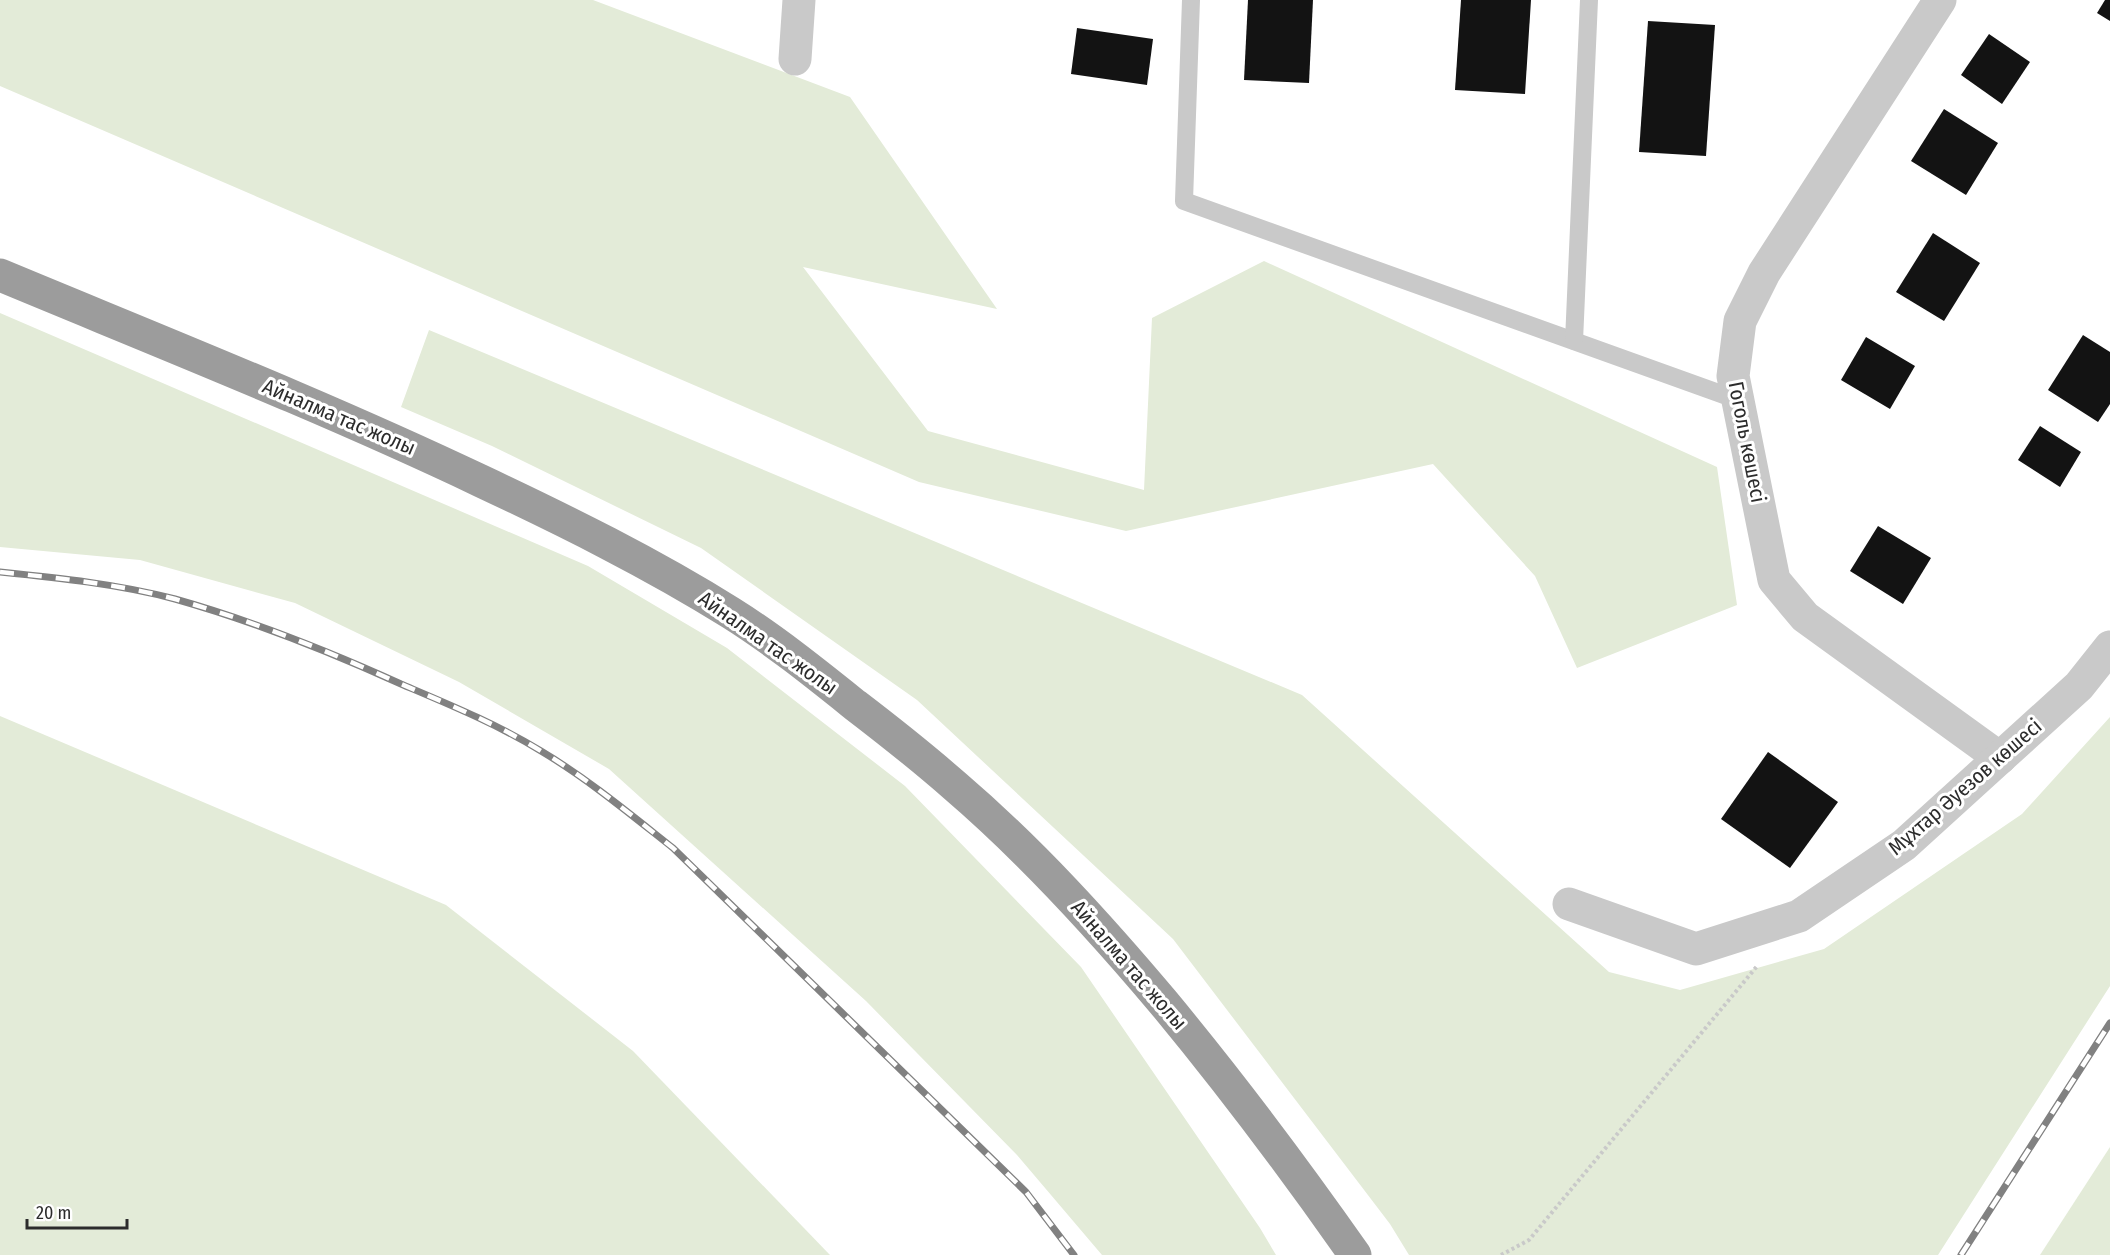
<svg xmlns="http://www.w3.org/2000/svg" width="2110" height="1255" font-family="'Fira Sans Condensed',sans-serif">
  <rect width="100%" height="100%" fill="#fff"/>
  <!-- green -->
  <g fill="#e3ebd8">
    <polygon points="0,0 593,0 850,97 997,309 803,267 928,431 1144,490 1152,318 1264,261 1717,467 1737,605 1577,668 1535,576 1433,464 1126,531 919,482 0,86"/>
    <polygon points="0,313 588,566 727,648 905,786 1081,967 1260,1228 1276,1255 1102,1255 1017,1155 866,1001 609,769 459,682 295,603 140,560 0,547"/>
    <polygon points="429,330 1302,695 1609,972 1680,990 1824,949 2022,814 2110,717 2110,986 1938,1255 1409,1255 1390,1224 1173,939 917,700 701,548 492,446 401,407"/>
    <polygon points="0,716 446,905 633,1051 830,1255 0,1255"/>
    <polygon points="2110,1147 2110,1255 2040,1255"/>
  </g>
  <!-- building -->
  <g fill="#131313">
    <polygon points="1248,0 1313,0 1309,83 1244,80"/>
    <polygon points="1461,0 1531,0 1525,94 1455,90"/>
    <polygon points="2105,0 2110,0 2110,21 2097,13"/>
    <polygon points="1648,21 1715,25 1706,156 1639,152"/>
    <polygon points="1077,28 1153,39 1147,85 1071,74"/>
    <polygon points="1989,34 2030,62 2002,104 1961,75"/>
    <polygon points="1944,109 1998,143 1966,195 1911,161"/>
    <polygon points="1933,233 1980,263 1944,321 1896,292"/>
    <polygon points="2083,335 2110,352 2110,404 2098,422 2048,390"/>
    <polygon points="1866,337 1915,366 1890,409 1841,380"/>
    <polygon points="2040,426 2081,452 2060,487 2018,460"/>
    <polygon points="1878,526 1931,558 1903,604 1850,571"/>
    <polygon points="1768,752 1838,802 1790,868 1721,819"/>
  </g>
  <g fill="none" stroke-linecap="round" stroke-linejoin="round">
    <!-- path -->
    <polyline stroke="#c9c9c9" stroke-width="4" stroke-dasharray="3 3" stroke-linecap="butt" points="1501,1255 1529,1240 1758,965"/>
    <!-- service -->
    <g stroke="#c9c9c9" stroke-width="18">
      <polyline points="1191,0 1184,201 1738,400"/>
      <polyline points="1574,341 1589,0"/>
    </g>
    <!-- minor -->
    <g stroke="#c9c9c9" stroke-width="33">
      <polyline points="1940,0 1764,273 1740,321 1733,376 1774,580 1805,617 2000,758"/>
      <polyline points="795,59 799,0"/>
      <polyline points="1569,904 1696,949 1799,916 1904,845 2079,686 2110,647"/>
    </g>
    <!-- trunk -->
    <path stroke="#9c9c9c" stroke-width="33" d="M0,275C161,342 323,406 481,481C566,521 651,563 731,613C774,640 815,673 855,705C889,731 923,758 955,786C1031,851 1099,926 1163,1002C1231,1084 1294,1168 1355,1255"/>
    <!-- rail casing -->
    <g stroke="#818181" stroke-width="7">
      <g id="rail">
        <path d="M0,572C59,578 118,584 175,599C253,621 328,651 401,684C448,704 497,724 541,751C588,779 630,814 673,848L1026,1192L1074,1255"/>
        <polyline points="1961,1255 2110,1023"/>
      </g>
    </g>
    <!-- rail -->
    <use href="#rail" stroke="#fff" stroke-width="4.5" stroke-dasharray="14" stroke-linecap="butt"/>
  </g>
  <g text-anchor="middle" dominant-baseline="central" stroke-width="6" stroke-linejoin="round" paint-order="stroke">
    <!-- street labels -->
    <g font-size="21" fill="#2c2c2c" stroke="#fff">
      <text transform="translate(339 417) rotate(23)">Айналма тас жолы</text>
      <text transform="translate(1747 442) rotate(79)">Гоголь көшесі</text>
      <text transform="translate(768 643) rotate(35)">Айналма тас жолы</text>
      <text transform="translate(1965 787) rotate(-41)">Мұхтар Әуезов көшесі</text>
      <text transform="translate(1129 965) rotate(49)">Айналма тас жолы</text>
    </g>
  </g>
  <!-- scale -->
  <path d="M27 1219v9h100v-9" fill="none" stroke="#2c2c2c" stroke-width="3"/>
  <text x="36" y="1219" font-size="18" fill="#2c2c2c" stroke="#ffffff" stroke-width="4.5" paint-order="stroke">20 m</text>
</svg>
